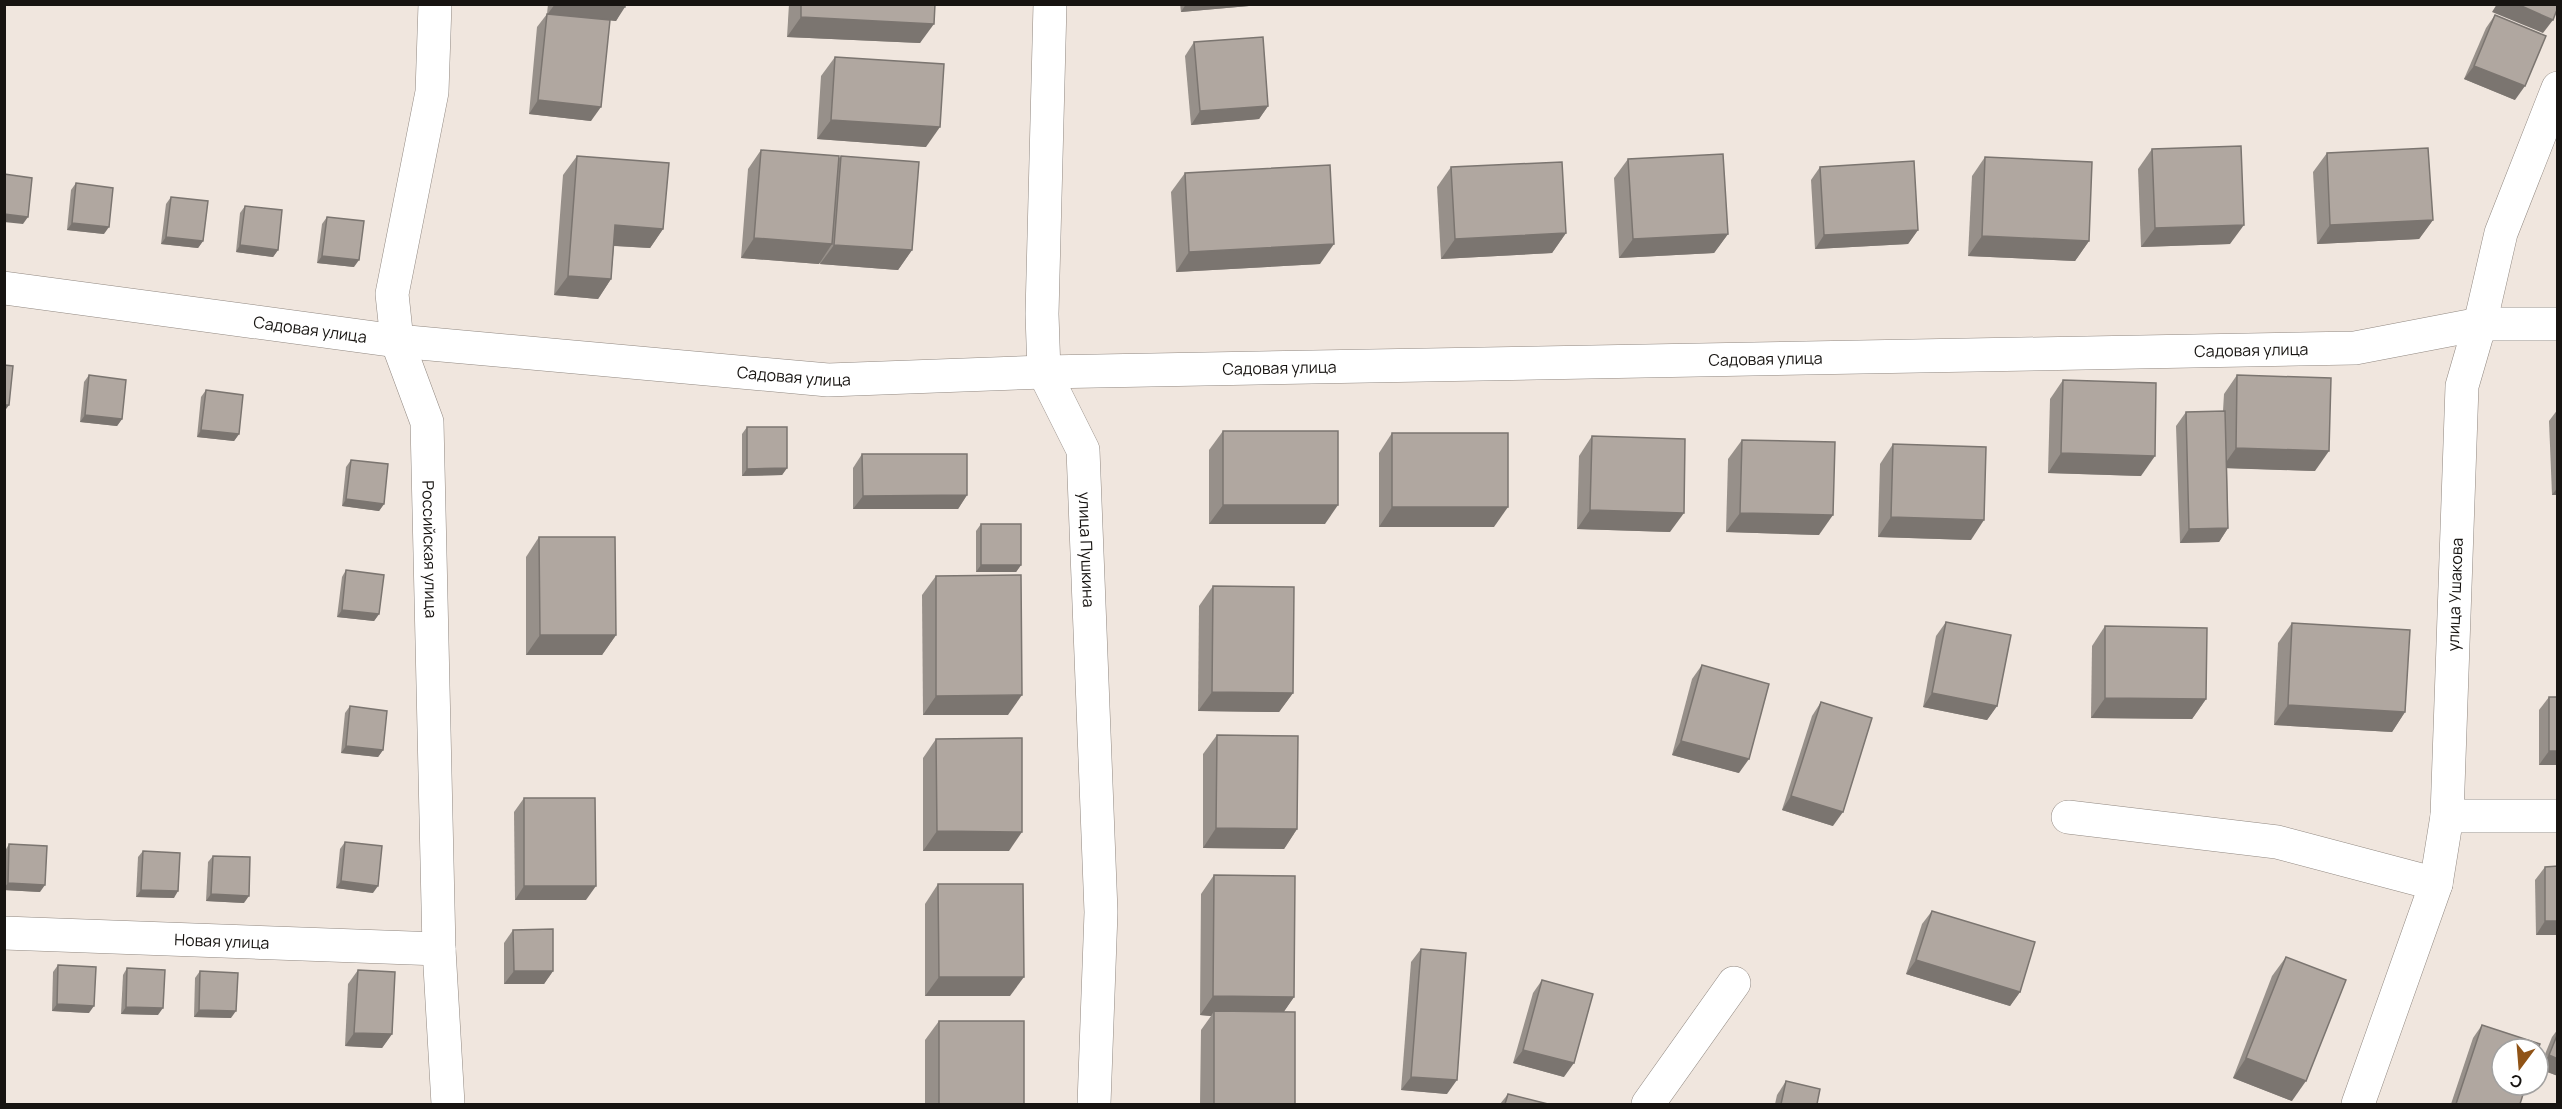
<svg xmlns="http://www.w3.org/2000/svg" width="2562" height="1109" font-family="Manrope,sans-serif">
  <rect width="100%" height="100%" fill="#f0e6de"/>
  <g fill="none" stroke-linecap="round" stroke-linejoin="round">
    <!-- minor casing -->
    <g stroke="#918881" stroke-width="34">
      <g id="minor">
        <path id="s1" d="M435,4L432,92L392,294L397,341L427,422L439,949L448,1104"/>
        <path id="s2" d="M1050,4L1042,314L1044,372L1083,450L1101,912L1094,1104"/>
        <path id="s3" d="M4,288L397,341L828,380L1044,372L2355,348L2480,324H2558"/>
        <polyline points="2447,816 2558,816"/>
        <polyline points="2068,817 2277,842 2436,884"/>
        <path id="s4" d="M4,933L439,949"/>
        <polyline points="1648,1104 1734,983"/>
        <path id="s5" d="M2358,1104L2436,884L2447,816L2462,386L2480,324L2501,233L2558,88"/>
      </g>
    </g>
    <!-- minor -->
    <use href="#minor" stroke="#fff" stroke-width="33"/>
  </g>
  <!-- wall -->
  <g fill="#97908a">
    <polygon points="548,4 625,4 616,21 610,20 591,121 529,114 537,27 547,14"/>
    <polygon points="789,4 935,4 920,43 787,37"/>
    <polygon points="1180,4 1250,4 1249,6 1181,12"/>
    <polygon points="2495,15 2515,100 2464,79 2486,28"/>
    <polygon points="1194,42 1268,106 1259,119 1191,125 1185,56"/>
    <polygon points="835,57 926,147 817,139 821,76"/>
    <polygon points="2152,149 2230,244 2141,247 2138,169"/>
    <polygon points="761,150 839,158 841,156 912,250 898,270 820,264 820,262 819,264 741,258 748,169"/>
    <polygon points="2327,153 2433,220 2419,239 2317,244 2313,172"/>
    <polygon points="577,156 663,229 650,248 614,246 611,279 598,299 554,295 563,175"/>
    <polygon points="1985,157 2089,241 2075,261 1968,256 1972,176"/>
    <polygon points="1628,159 1728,234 1714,253 1619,258 1614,178"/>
    <polygon points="1451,167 1566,233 1552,253 1441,259 1437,187"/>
    <polygon points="1820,167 1918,230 1908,244 1815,249 1811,180"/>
    <polygon points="1185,173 1320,264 1176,272 1171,192"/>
    <polygon points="76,183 104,234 67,230 71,190"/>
    <polygon points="171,197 203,241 198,248 161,244 166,204"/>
    <polygon points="245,206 278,250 273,257 236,252 240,213"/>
    <polygon points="327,217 354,267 317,263 322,224"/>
    <polygon points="89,375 122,419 117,426 80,422 84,382"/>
    <polygon points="2237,375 2315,471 2227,468 2228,528 2219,542 2180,543 2176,426 2186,412 2223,411 2224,394"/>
    <polygon points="2063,380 2141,476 2048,473 2050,399"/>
    <polygon points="206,390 239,434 234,441 197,437 201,397"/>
    <polygon points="2558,409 2558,495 2552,495 2549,421"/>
    <polygon points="747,427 787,468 782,475 742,476 742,434"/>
    <polygon points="1223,431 1325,524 1209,524 1209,450"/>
    <polygon points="1392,433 1494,527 1379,527 1379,453"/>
    <polygon points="1592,436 1670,532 1577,529 1579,456"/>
    <polygon points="1742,440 1819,535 1726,532 1728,459"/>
    <polygon points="1893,444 1971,540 1878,537 1880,464"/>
    <polygon points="862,454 967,495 958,509 853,509 853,468"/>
    <polygon points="351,460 384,504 379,511 342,506 346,467"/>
    <polygon points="981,524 1021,565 1016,572 976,572 976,531"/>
    <polygon points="539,537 616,635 602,655 526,655 526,557"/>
    <polygon points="346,570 379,614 374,621 337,617 342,577"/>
    <polygon points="936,576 1008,715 923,715 922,595"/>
    <polygon points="1213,586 1293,693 1279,712 1198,711 1199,606"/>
    <polygon points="1946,622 1997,706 1987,720 1923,707 1936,636"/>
    <polygon points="2292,623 2405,712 2392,732 2274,725 2278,643"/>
    <polygon points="2105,626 2206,699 2192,719 2091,718 2092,646"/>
    <polygon points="1702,665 1739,773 1672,755 1692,679"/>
    <polygon points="2549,697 2558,765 2539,765 2539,710"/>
    <polygon points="1821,702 1833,826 1782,810 1812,716"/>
    <polygon points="350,706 383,750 378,757 341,753 345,713"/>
    <polygon points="1217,735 1297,829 1284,849 1203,848 1203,754"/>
    <polygon points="936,739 1009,851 923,851 923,758"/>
    <polygon points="524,798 586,900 515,900 514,812"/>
    <polygon points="345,842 373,893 336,888 340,849"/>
    <polygon points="9,844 40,892 4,890 5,851"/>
    <polygon points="143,851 174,898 136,897 138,857"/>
    <polygon points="213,856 244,903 206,901 208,862"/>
    <polygon points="2545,867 2558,935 2536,935 2535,880"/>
    <polygon points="1214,875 1294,997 1284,1011 1295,1104 1200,1104 1201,1030 1211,1016 1200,1015 1201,894"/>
    <polygon points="938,884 1010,996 925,996 925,904"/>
    <polygon points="1932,911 2020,992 2010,1006 1906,974 1922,924"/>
    <polygon points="513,930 553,971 544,984 504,984 504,943"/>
    <polygon points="1421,949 1447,1094 1401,1090 1411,962"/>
    <polygon points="2286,957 2292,1101 2233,1078 2272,976"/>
    <polygon points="58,965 89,1013 52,1011 53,972"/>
    <polygon points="127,968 158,1015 121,1014 123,975"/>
    <polygon points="358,970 392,1034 382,1048 345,1046 348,984"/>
    <polygon points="200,971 231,1018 194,1017 195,978"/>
    <polygon points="1542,980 1564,1077 1513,1063 1533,993"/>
    <polygon points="939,1021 1024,1104 925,1104 925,1040"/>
    <polygon points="2482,1025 2520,1104 2451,1104 2473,1038"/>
    <polygon points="2558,1029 2558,1076 2539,1069 2552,1037"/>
    <polygon points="1786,1081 1817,1104 1775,1104 1777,1095"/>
    <polygon points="1508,1094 1548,1104 1500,1104"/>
  </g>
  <!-- shaded-wall -->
  <g fill="#7b7570">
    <polygon points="555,4 592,4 625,7 616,21 547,15"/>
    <polygon points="1186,4 1250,4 1249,6 1181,12"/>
    <polygon points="2497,4 2517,4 2553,20 2543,33 2492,12"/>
    <polygon points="801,17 934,24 920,43 787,37"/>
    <polygon points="2474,66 2525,86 2515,100 2464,79"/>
    <polygon points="538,100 601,107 591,121 529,114"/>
    <polygon points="1268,106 1259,119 1191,125 1200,111"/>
    <polygon points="831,120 940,127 926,147 817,139"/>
    <polygon points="4,214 28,217 23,224 4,222"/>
    <polygon points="2433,220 2419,239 2317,244 2330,225"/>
    <polygon points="72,223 109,227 104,234 67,230"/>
    <polygon points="615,225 663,229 650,248 601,245"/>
    <polygon points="2244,225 2230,244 2141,247 2155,228"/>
    <polygon points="1918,230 1908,244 1815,249 1824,235"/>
    <polygon points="1566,233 1552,253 1441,259 1455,239"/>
    <polygon points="1728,234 1714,253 1619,258 1633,239"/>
    <polygon points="1982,236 2089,241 2075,261 1968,256"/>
    <polygon points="166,237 203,241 198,248 161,244"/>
    <polygon points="754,238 832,244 819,264 741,258"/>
    <polygon points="1334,244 1320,264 1176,272 1189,252"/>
    <polygon points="240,245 278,250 273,257 236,252"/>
    <polygon points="834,245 912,250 898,270 820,264"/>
    <polygon points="322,256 359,260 354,267 317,263"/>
    <polygon points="568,276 611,279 598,299 554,295"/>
    <polygon points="4,405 9,405 4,412"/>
    <polygon points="85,415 122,419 117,426 80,422"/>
    <polygon points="201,430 239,434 234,441 197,437"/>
    <polygon points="2236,448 2329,451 2315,471 2222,468"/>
    <polygon points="2061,453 2155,456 2141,476 2048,473"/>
    <polygon points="787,468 782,475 742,476 747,469"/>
    <polygon points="2558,487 2558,495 2552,495"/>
    <polygon points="967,495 958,509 853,509 863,496"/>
    <polygon points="346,499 384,504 379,511 342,506"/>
    <polygon points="1223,505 1338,505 1325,524 1209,524"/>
    <polygon points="1392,507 1508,507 1494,527 1379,527"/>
    <polygon points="1590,510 1684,513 1670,532 1577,529"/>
    <polygon points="1740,513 1833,515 1819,535 1726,532"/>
    <polygon points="1891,517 1984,520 1971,540 1878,537"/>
    <polygon points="2228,528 2219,542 2180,543 2189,529"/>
    <polygon points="981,565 1021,565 1016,572 976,572"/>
    <polygon points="342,610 379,614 374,621 337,617"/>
    <polygon points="540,635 616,635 602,655 526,655"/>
    <polygon points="1212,692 1293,693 1279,712 1198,711"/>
    <polygon points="1932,693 1997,706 1987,720 1923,707"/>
    <polygon points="1022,695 1008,715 923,715 936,696"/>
    <polygon points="2105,698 2206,699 2192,719 2091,718"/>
    <polygon points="2288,705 2405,712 2392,732 2274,725"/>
    <polygon points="1681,741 1749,759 1739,773 1672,755"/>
    <polygon points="346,746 383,750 378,757 341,753"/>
    <polygon points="2549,751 2558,751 2558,765 2539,765"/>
    <polygon points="1791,796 1843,812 1833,826 1782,810"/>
    <polygon points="1216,828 1297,829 1284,849 1203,848"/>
    <polygon points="937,831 1022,832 1009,851 923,851"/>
    <polygon points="341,881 378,886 373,893 336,888"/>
    <polygon points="8,883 45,885 40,892 4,890 4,888"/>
    <polygon points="524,886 596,886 586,900 515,900"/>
    <polygon points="141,890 178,891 174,898 136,897"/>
    <polygon points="211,894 249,896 244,903 206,901"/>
    <polygon points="2545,921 2558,921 2558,935 2536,935"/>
    <polygon points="1916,960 2020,992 2010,1006 1906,974"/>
    <polygon points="514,971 553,971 544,984 504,984"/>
    <polygon points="939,977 1024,977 1010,996 925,996"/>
    <polygon points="1213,996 1294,997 1281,1016 1214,1011 1211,1016 1200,1015"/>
    <polygon points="57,1004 94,1006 89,1013 52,1011"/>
    <polygon points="126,1007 163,1008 158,1015 121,1014"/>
    <polygon points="199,1010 236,1011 231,1018 194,1017"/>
    <polygon points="354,1033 392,1034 382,1048 345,1046"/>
    <polygon points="1523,1050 1574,1063 1564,1077 1513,1063"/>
    <polygon points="2549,1055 2558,1059 2558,1076 2539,1069"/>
    <polygon points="2246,1058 2306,1081 2292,1101 2233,1078"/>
    <polygon points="1411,1077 1457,1080 1447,1094 1401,1090"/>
  </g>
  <!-- building -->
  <g fill="#b0a7a0" stroke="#7b7570" stroke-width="1.5">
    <polygon points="592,4 625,4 625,7"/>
    <polygon points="801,4 935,4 934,24 801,17"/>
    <polygon points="2517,4 2558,4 2558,7 2553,20"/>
    <polygon points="547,14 610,20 601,107 538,100"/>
    <polygon points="2495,15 2546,36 2525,86 2474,66"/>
    <polygon points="1263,37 1268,106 1200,111 1194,42"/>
    <polygon points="835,57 944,64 940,127 831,120"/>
    <polygon points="2241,146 2244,225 2155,228 2152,149"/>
    <polygon points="2428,148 2433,220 2330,225 2327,153"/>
    <polygon points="761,150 839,156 832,244 754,238"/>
    <polygon points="1723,154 1728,234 1633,239 1628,159"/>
    <polygon points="577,156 669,163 663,229 615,225 611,279 568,276"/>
    <polygon points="841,156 919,162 912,250 834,245"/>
    <polygon points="1985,157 2092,162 2089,241 1982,236"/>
    <polygon points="1914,161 1918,230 1824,235 1820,167"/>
    <polygon points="1562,162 1566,233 1455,239 1451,167"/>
    <polygon points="1330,165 1334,244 1189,252 1185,173"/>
    <polygon points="4,174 32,178 28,217 4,214"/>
    <polygon points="76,183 113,188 109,227 72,223"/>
    <polygon points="171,197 208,201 203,241 166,237"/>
    <polygon points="245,206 282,210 278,250 240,245"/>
    <polygon points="327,217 364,221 359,260 322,256"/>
    <polygon points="4,365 13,366 9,405 4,405"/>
    <polygon points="89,375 126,380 122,419 85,415"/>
    <polygon points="2237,375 2331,378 2329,451 2236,448"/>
    <polygon points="2063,380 2156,383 2155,456 2061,453"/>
    <polygon points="206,390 243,395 239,434 201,430"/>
    <polygon points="2225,411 2228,528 2189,529 2186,412"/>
    <polygon points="747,427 787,427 787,468 747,469"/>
    <rect x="1223" y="431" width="115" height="74"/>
    <rect x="1392" y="433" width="116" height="74"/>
    <polygon points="1592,436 1685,439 1684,513 1590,510"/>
    <polygon points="1742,440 1835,442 1833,515 1740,513"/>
    <polygon points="1893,444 1986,447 1984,520 1891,517"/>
    <polygon points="862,454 967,454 967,495 863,496"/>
    <polygon points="351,460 388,464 384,504 346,499"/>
    <rect x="981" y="524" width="40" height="41"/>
    <polygon points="539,537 615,537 616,635 540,635"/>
    <polygon points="346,570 384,575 379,614 342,610"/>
    <polygon points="1021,575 1022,695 936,696 936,576"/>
    <polygon points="1213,586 1294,587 1293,693 1212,692"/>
    <polygon points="1946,622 2011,635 1997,706 1932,693"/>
    <polygon points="2292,623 2410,630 2405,712 2288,705"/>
    <polygon points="2105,626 2207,628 2206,699 2105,698"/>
    <polygon points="1702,665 1769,684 1749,759 1681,741"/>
    <rect x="2549" y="697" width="9" height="54"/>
    <polygon points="1821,702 1872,718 1843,812 1791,796"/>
    <polygon points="350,706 387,711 383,750 346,746"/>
    <polygon points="1217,735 1298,736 1297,829 1216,828"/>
    <polygon points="1022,738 1022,832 937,831 936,739"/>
    <polygon points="524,798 595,798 596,886 524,886"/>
    <polygon points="345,842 382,846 378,886 341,881"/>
    <polygon points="9,844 47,846 45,885 8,883"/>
    <polygon points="143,851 180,853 178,891 141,890"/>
    <polygon points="213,856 250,857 249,896 211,894"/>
    <polygon points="2558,866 2558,921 2545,921 2545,867"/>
    <polygon points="1214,875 1295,876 1294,997 1213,996"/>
    <polygon points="938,884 1023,884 1024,977 939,977"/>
    <polygon points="1932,911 2035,942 2020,992 1916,960"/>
    <polygon points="553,929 553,971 514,971 513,930"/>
    <polygon points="1421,949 1466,953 1457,1080 1411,1077"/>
    <polygon points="2286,957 2346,980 2306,1081 2246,1058"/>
    <polygon points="58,965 96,967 94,1006 57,1004"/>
    <polygon points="127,968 165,970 163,1008 126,1007"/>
    <polygon points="358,970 395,972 392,1034 354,1033"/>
    <polygon points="200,971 238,973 236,1011 199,1010"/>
    <polygon points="1542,980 1593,994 1574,1063 1523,1050"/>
    <polygon points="1214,1011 1295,1012 1295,1104 1214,1104"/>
    <rect x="939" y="1021" width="85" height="83"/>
    <polygon points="2482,1025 2540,1044 2538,1049 2502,1049 2502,1085 2526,1085 2520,1104 2456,1104"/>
    <polygon points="2558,1033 2558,1059 2549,1055"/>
    <polygon points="1786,1081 1820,1089 1817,1104 1781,1104"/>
    <polygon points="1508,1094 1548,1104 1505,1104"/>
  </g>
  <g text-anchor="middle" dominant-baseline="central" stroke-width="6" stroke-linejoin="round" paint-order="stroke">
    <!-- street labels -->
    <g font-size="16" fill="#171411" stroke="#fff">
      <text stroke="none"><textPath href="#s3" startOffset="309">Садовая улица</textPath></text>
      <text stroke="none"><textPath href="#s3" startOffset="2253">Садовая улица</textPath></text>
      <text stroke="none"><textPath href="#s3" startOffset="1767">Садовая улица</textPath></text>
      <text stroke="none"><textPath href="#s3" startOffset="1281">Садовая улица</textPath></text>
      <text stroke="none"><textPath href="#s3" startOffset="795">Садовая улица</textPath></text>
      <text stroke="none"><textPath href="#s1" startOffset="555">Российская улица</textPath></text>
      <text stroke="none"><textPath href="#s2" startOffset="555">улица Пушкина</textPath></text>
      <text stroke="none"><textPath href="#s5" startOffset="524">улица Ушакова</textPath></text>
      <text stroke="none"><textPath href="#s4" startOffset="218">Новая улица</textPath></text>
    </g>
  </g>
  <!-- border -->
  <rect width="2562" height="1109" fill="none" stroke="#171411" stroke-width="12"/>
  <!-- north arrow -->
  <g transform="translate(2520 1067) rotate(196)"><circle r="28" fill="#ffffff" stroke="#a2a1a0" stroke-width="1.5"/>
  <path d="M0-4.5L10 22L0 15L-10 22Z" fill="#905316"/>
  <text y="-9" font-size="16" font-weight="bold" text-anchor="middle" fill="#171411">С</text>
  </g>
</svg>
